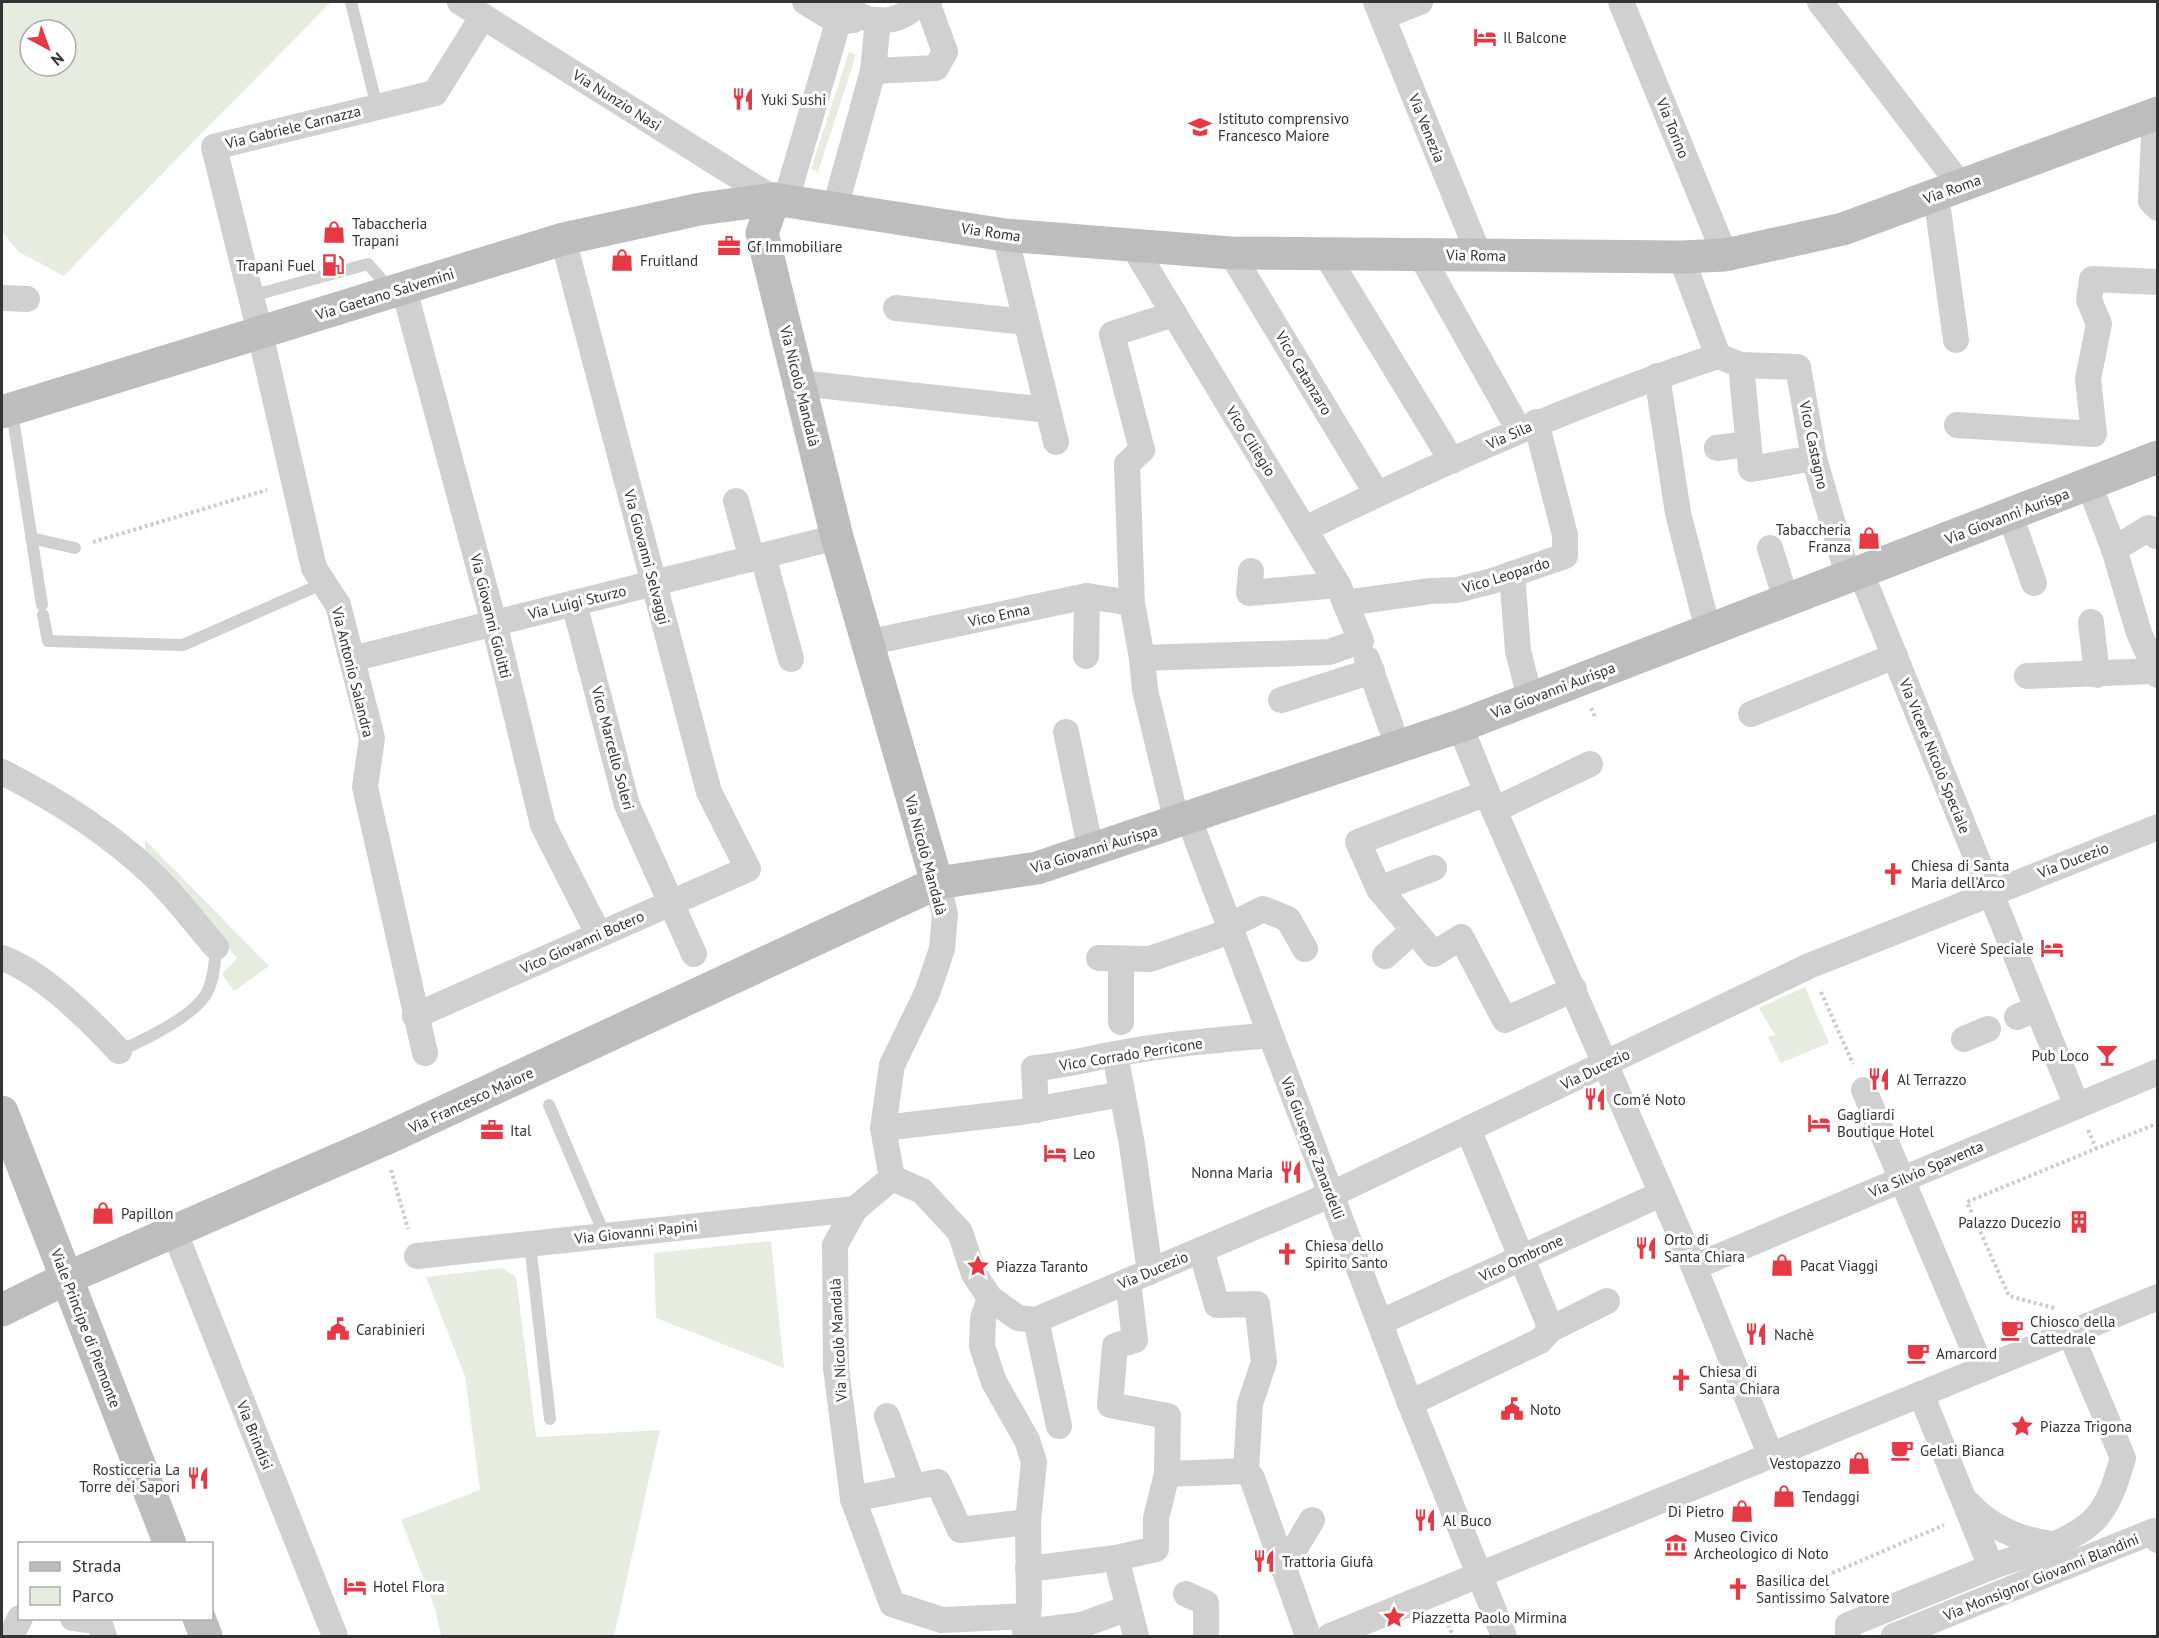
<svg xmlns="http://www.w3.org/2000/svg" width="2159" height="1638" font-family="'PT Sans',sans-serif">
  <rect width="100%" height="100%" fill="#fff"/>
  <!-- green -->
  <g fill="#e6ecdf" fill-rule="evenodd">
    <path d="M2,2H331C242,93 151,183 64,276L19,252L2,232ZM30,30H66V66H30Z"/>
    <polygon points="849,52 856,55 818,172 811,169"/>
    <polygon points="145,840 269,966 234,991 222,974 237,958 161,874 145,853"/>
    <polygon points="1805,987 1829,1043 1781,1063 1768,1037 1775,1035 1759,1008"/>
    <polygon points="771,1241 784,1368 656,1318 654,1253"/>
    <polygon points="502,1268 516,1277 536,1437 660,1430 614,1636 441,1636 435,1608 401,1520 480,1490 465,1376 426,1277"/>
  </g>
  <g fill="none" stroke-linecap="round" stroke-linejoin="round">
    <!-- path -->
    <g stroke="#cdcdcd" stroke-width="4" stroke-dasharray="3 3" stroke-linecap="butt">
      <polyline points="93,542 267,490"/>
      <polyline points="1591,708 1596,719"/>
      <polyline points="1821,992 1853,1064"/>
      <polyline points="2088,1130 2096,1148"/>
      <polyline points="391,1170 408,1229"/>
      <polyline points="2054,1308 2009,1296 1967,1202 2158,1123"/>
      <polyline points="1833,1601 1823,1577 1944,1525"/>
      <polyline points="1446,1619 1453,1636"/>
    </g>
    <!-- lane -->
    <g stroke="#d0d0d0" stroke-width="12">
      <polyline points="351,2 377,107"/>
      <polyline points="251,296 368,264 390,289"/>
      <polyline points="12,412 42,605"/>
      <polyline points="31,538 75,548"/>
      <polyline points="43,615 48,641 183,645 324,583"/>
      <path d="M119,1051C144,1040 200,1014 209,988C214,976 215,961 216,947"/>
      <polyline points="549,1105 605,1236"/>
      <polyline points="530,1244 550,1419"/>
    </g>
    <!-- street -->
    <g stroke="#d0d0d0" stroke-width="26">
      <polyline points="460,2 774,199"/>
      <polyline points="805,2 838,22 853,20"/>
      <path d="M845,2C860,27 903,26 918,2"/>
      <polyline points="1376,2 1479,255"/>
      <polyline points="1621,2 1725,255"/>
      <polyline points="1820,2 1961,186"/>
      <polyline points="1382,17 1420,2"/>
      <polyline points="873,71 936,68 945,52 927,2"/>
      <polyline points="2155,114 2151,201 2158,208"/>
      <polyline points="1936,195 1956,340"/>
      <polyline points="786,200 844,2"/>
      <polyline points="835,208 873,71 878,20"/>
      <polyline points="1005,235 1056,442"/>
      <polyline points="1133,246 1338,585 1361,641 1329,652 1142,658"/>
      <polyline points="1231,253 1377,494"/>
      <polyline points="1325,253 1452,461"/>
      <polyline points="1420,254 1519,430"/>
      <polyline points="1681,257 1718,356 1741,365 1751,469 1814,458"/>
      <polyline points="404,289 494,623 543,825 599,935"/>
      <polyline points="2,298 27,299"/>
      <polyline points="896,308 1026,322"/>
      <polyline points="1174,314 1112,334 1142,450 1127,464 1132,603 1142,658 1145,690 1177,823"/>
      <polyline points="1741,365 1798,367 1814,458 1848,576"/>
      <polyline points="1657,376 1678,513 1708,630"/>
      <polyline points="799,383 1048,410"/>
      <polyline points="1957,425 2094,434 2088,379 2099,324 2089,300 2092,279 2158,282"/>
      <polyline points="1717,448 1748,444"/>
      <polyline points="2089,484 2114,549 2139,633 2158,675"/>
      <polyline points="736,501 752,559"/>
      <polyline points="2010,515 2034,583"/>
      <path d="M1305,529C1440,463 1576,403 1718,356"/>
      <polyline points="1770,548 1786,600"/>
      <polyline points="2114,549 2149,528 2156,536"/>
      <polyline points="763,556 791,659"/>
      <polyline points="1251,571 1249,593 1338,585"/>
      <polyline points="1861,573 2077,1106"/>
      <polyline points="1512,574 1518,651 1530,698"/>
      <polyline points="574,603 627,805 694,954"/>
      <polyline points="1345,603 1431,591 1457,590 1492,581 1565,556 1565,535 1536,422"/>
      <polyline points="2091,622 2097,675"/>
      <polyline points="866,643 1087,596 1132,603"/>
      <polyline points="1086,656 1087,596"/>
      <polyline points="352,659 837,537"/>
      <polyline points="1367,659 1391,727"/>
      <polyline points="2027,676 2156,671"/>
      <polyline points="1281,700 1372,671"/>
      <polyline points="1751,714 1895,656"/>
      <polyline points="1460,726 1494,810 1694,1267 1771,1456"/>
      <polyline points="1066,732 1091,851"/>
      <path d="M2,772C55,799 105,830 149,871C174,894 194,922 216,947"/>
      <polyline points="1487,793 1358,842 1379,889 1434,954 1461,937 1505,1020 1574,989"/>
      <polyline points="1494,810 1590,764"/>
      <polyline points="1189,819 1410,1403 1504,1636"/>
      <polyline points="937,883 945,914 942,949 927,993 892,1065 883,1128 892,1178 855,1209 835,1245 836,1368 853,1499 892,1604 942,1620 1028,1616"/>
      <polyline points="1379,889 1434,868"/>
      <polyline points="1229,926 1263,909 1288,919 1305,949"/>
      <polyline points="1385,956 1413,931"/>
      <path d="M2,958C42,972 90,1020 119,1051"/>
      <polyline points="1099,958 1150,959 1231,931"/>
      <polyline points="1121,959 1121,1022"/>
      <polyline points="415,1016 748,869 709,792 563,239"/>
      <polyline points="2017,1017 2036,1009"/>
      <polyline points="1964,1039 1988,1029"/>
      <polyline points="425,1053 365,787 372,738 338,605 314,568 260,333 214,147 435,93 483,16"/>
      <polyline points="1115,1054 1132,1145 1150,1272"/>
      <polyline points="1864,1090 1982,1369"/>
      <path d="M1036,1110L1034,1068C1062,1066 1087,1059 1115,1054C1166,1044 1218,1040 1270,1035"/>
      <polyline points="883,1128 1022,1112 1122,1094"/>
      <polyline points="1468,1129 1551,1329"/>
      <polyline points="892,1178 922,1191 960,1232 974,1274 990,1298 1018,1318 1036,1320 1330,1195 1809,966 2158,827"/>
      <polyline points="175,1233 335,1636"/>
      <polyline points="1201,1250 1217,1305 1257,1304 1264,1362 1250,1404 1246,1471 1252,1478 1308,1636"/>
      <polyline points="417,1256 855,1209"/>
      <polyline points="1694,1267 2158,1072"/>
      <polyline points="1128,1281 1135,1340 1115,1346 1110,1405 1168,1416 1167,1474 1156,1518 1156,1549 1116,1558 1136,1636"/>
      <polyline points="990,1298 983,1318 982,1346 994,1382 1027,1440 1034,1462 1028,1522 1029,1605 1026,1636"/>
      <polyline points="1036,1320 1059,1426"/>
      <polyline points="1381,1322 1661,1194"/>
      <polyline points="1410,1403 1540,1341 1551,1329 1607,1301"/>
      <polyline points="887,1416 913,1487"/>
      <polyline points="1167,1474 1246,1471"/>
      <polyline points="853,1499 938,1482 960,1530 1028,1522"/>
      <path d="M1968,1503C1991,1528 2018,1539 2051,1544"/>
      <path d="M1991,1567C2023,1555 2078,1542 2099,1514C2112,1497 2117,1477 2123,1458L2070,1333"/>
      <polyline points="1283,1568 1312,1520"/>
      <polyline points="1028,1569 1116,1558"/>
      <polyline points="1186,1594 1206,1603 1206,1636"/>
      <polyline points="73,1618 99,1622 104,1636"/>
      <polyline points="1025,1632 1082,1625 1128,1608"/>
      <polyline points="11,1636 20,1618"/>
      <polyline points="1330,1636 2158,1297"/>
      <polyline points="1848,1636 1848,1625 1991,1567 1921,1394"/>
      <polyline points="1894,1636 2154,1531 2158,1540"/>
    </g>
    <!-- secondary -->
    <g stroke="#bdbdbd" stroke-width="33">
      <polyline points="774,199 762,233 837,537 937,883"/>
      <polyline points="2,412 563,239 700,209 774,199 1005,235 1231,253 1681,257 1725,255 1843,229 2158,113"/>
      <polyline points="2,1112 170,1544"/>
      <polyline points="2,1310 67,1278 383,1140 937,883 1037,868 1460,726 2158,457"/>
      <polyline points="199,1618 206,1636"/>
    </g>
  </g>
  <!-- icons -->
  <defs>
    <g id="hotel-bare" transform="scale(1.8)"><path d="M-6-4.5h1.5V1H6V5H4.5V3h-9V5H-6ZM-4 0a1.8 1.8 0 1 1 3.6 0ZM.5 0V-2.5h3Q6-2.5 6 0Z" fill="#e63946" stroke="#fff" stroke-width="2.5" paint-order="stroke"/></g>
    <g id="restaurant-bare" transform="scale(1.8)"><path d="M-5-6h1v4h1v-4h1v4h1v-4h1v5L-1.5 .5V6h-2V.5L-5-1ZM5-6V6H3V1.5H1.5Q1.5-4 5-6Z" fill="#e63946" stroke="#fff" stroke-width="2.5" paint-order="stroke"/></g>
    <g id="school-bare" transform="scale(1.8)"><path d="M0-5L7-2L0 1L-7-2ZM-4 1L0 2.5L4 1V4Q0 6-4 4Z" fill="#e63946" stroke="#fff" stroke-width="2.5" paint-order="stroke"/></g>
    <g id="shop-bare" transform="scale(1.8)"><path d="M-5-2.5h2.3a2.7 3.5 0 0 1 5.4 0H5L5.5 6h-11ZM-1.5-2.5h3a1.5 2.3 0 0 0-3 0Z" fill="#e63946" stroke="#fff" stroke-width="2.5" paint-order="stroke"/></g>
    <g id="office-bare" transform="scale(1.8)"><path d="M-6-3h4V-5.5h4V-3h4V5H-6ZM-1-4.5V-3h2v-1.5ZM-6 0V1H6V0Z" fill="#e63946" stroke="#fff" stroke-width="2.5" paint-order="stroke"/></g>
    <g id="fuel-bare" transform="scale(1.8)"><path d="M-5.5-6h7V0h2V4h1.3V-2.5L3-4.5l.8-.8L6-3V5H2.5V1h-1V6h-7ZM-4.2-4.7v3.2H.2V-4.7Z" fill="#e63946" stroke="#fff" stroke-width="2.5" paint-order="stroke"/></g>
    <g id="church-bare" transform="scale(1.8)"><path d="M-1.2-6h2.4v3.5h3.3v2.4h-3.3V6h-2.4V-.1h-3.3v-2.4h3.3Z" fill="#e63946" stroke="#fff" stroke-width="2.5" paint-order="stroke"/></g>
    <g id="bar-bare" transform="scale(1.8)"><path d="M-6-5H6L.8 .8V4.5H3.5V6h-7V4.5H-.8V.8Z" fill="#e63946" stroke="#fff" stroke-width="2.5" paint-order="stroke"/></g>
    <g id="building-bare" transform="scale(1.8)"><path d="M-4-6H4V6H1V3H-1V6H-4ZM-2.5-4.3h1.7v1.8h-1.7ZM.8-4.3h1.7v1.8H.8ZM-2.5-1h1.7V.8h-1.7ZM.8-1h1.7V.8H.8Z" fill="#e63946" stroke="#fff" stroke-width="2.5" paint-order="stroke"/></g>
    <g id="sight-bare" transform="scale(1.8)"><path d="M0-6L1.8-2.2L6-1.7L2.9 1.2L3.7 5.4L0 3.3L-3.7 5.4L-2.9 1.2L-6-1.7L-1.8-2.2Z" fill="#e63946" stroke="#fff" stroke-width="2.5" paint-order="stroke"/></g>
    <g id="civic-bare" transform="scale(1.8)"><path d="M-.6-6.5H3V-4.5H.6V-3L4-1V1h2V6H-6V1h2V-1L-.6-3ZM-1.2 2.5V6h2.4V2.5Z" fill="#e63946" stroke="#fff" stroke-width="2.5" paint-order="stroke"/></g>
    <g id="cafe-bare" transform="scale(1.8)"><path d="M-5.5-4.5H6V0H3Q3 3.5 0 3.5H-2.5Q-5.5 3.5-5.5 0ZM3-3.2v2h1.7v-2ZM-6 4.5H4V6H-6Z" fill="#e63946" stroke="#fff" stroke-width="2.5" paint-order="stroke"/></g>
    <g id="museum-bare" transform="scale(1.8)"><path d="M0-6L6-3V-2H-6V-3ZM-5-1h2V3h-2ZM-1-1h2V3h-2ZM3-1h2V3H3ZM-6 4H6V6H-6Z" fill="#e63946" stroke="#fff" stroke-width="2.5" paint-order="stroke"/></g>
  </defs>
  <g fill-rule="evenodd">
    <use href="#hotel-bare" x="1485" y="37"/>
    <use href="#restaurant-bare" x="743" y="99"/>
    <use href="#school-bare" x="1200" y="127"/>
    <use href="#shop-bare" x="334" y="232"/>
    <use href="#office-bare" x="729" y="246"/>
    <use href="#shop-bare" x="622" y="260"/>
    <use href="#fuel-bare" x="333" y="265"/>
    <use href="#shop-bare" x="1869" y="538"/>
    <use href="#church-bare" x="1893" y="874"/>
    <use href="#hotel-bare" x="2052" y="948"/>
    <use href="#bar-bare" x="2107" y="1055"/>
    <use href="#restaurant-bare" x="1879" y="1079"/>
    <use href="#restaurant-bare" x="1595" y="1099"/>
    <use href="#hotel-bare" x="1819" y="1123"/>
    <use href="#office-bare" x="492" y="1130"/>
    <use href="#hotel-bare" x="1055" y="1153"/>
    <use href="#restaurant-bare" x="1291" y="1172"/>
    <use href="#shop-bare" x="103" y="1213"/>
    <use href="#building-bare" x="2079" y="1222"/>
    <use href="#restaurant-bare" x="1646" y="1248"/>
    <use href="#church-bare" x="1287" y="1254"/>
    <use href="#shop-bare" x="1782" y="1265"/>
    <use href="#sight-bare" x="978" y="1266"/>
    <use href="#civic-bare" x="338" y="1329"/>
    <use href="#cafe-bare" x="2012" y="1330"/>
    <use href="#restaurant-bare" x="1756" y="1334"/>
    <use href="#cafe-bare" x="1918" y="1353"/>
    <use href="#church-bare" x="1681" y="1380"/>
    <use href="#civic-bare" x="1512" y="1409"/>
    <use href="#sight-bare" x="2022" y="1426"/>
    <use href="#cafe-bare" x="1902" y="1450"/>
    <use href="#shop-bare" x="1859" y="1463"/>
    <use href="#restaurant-bare" x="198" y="1478"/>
    <use href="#shop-bare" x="1784" y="1496"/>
    <use href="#shop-bare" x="1742" y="1511"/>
    <use href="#restaurant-bare" x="1425" y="1520"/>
    <use href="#museum-bare" x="1676" y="1545"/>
    <use href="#restaurant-bare" x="1264" y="1561"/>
    <use href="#hotel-bare" x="355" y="1586"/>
    <use href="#church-bare" x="1738" y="1589"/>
    <use href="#sight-bare" x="1394" y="1617"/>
  </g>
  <g text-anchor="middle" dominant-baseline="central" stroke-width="6" stroke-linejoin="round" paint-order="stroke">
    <!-- poi labels -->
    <g font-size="15" fill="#333" stroke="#fff" text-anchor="start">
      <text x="1503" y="37">Il Balcone</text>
      <text x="761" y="99">Yuki Sushi</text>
      <text x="1218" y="118">Istituto comprensivo<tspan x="1218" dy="17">Francesco Maiore</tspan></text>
      <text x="352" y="223">Tabaccheria<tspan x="352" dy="17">Trapani</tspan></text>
      <text x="747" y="246">Gf Immobiliare</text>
      <text x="640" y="260">Fruitland</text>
      <text x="315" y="265" text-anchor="end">Trapani Fuel</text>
      <text x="1851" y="529" text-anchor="end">Tabaccheria<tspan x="1851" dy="17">Franza</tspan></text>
      <text x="1911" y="865">Chiesa di Santa<tspan x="1911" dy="17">Maria dell'Arco</tspan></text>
      <text x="2034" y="948" text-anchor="end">Vicerè Speciale</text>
      <text x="2089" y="1055" text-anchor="end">Pub Loco</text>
      <text x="1897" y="1079">Al Terrazzo</text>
      <text x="1613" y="1099">Com'é Noto</text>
      <text x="1837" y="1114">Gagliardi<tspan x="1837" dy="17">Boutique Hotel</tspan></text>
      <text x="510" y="1130">Ital</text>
      <text x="1073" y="1153">Leo</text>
      <text x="1273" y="1172" text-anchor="end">Nonna Maria</text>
      <text x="121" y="1213">Papillon</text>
      <text x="2061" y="1222" text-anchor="end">Palazzo Ducezio</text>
      <text x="1664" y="1239">Orto di<tspan x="1664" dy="17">Santa Chiara</tspan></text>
      <text x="1305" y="1245">Chiesa dello<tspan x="1305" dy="17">Spirito Santo</tspan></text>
      <text x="1800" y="1265">Pacat Viaggi</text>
      <text x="996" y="1266">Piazza Taranto</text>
      <text x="2030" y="1321">Chiosco della<tspan x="2030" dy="17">Cattedrale</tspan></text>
      <text x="356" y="1329">Carabinieri</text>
      <text x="1774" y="1334">Nachè</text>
      <text x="1936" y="1353">Amarcord</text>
      <text x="1699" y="1371">Chiesa di<tspan x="1699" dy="17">Santa Chiara</tspan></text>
      <text x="1530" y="1409">Noto</text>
      <text x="2040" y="1426">Piazza Trigona</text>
      <text x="1920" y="1450">Gelati Bianca</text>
      <text x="1841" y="1463" text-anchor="end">Vestopazzo</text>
      <text x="180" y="1469" text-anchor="end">Rosticceria La<tspan x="180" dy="17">Torre dei Sapori</tspan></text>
      <text x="1802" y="1496">Tendaggi</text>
      <text x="1724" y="1511" text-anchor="end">Di Pietro</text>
      <text x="1443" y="1520">Al Buco</text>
      <text x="1694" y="1536">Museo Civico<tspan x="1694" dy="17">Archeologico di Noto</tspan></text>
      <text x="1282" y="1561">Trattoria Giufà</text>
      <text x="1756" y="1580">Basilica del<tspan x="1756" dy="17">Santissimo Salvatore</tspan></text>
      <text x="373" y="1586">Hotel Flora</text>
      <text x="1412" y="1617">Piazzetta Paolo Mirmina</text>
    </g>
    <!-- street labels -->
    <g font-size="15" fill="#333" stroke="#fff">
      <text transform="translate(617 100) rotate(32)">Via Nunzio Nasi</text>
      <text transform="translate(293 127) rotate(-14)">Via Gabriele Carnazza</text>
      <text transform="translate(1427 128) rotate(68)">Via Venezia</text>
      <text transform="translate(1673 128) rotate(68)">Via Torino</text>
      <text transform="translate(1952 189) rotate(-20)">Via Roma</text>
      <text transform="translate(991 232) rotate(8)">Via Roma</text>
      <text transform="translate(1476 255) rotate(1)">Via Roma</text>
      <text transform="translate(385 294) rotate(-17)">Via Gaetano Salvemini</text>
      <text transform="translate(1304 373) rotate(59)">Vico Catanzaro</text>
      <text transform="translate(800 386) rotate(76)">Via Nicolò Mandalà</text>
      <text transform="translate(1509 435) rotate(-24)">Via Sila</text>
      <text transform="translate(1251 441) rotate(58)">Vico Ciliegio</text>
      <text transform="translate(1814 445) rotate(78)">Vico Castagno</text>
      <text transform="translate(2007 516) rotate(-21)">Via Giovanni Aurispa</text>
      <text transform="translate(647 557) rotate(75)">Via Giovanni Selvaggi</text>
      <text transform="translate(1506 575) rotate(-17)">Vico Leopardo</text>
      <text transform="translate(577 602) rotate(-14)">Via Luigi Sturzo</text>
      <text transform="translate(999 615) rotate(-12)">Vico Enna</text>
      <text transform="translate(491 616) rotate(76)">Via Giovanni Giolitti</text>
      <text transform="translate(353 672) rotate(76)">Via Antonio Salandra</text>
      <text transform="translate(1553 690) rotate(-21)">Via Giovanni Aurispa</text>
      <text transform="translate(613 748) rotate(75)">Vico Marcello Soleri</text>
      <text transform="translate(1935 756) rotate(68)">Via Viceré Nicolò Speciale</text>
      <text transform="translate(1094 849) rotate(-17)">Via Giovanni Aurispa</text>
      <text transform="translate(926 855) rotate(75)">Via Nicolò Mandalà</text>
      <text transform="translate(2073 860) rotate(-21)">Via Ducezio</text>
      <text transform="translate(582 942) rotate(-24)">Vico Giovanni Botero</text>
      <text transform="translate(1131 1054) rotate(-9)">Vico Corrado Perricone</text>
      <text transform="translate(1595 1069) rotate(-26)">Via Ducezio</text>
      <text transform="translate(471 1100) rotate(-25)">Via Francesco Maiore</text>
      <text transform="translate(1313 1148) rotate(69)">Via Giuseppe Zanardelli</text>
      <text transform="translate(1926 1169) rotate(-23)">Via Silvio Spaventa</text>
      <text transform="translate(636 1232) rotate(-6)">Via Giovanni Papini</text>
      <text transform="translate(1521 1258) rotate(-25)">Vico Ombrone</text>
      <text transform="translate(1153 1270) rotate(-23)">Via Ducezio</text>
      <text transform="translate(86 1328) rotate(69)">Viale Principe di Piemonte</text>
      <text transform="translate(838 1340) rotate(-93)">Via Nicolò Mandalà</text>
      <text transform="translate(255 1435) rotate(68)">Via Brindisi</text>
      <text transform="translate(2041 1577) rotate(-22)">Via Monsignor Giovanni Blandini</text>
    </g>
  </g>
  <!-- border -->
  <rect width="2159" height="1638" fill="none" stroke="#333333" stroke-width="6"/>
  <!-- legend -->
  <rect x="18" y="1542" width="195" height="78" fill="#ffffff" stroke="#adadad" stroke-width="1.5"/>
  <rect x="30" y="1562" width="30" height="9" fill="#bdbdbd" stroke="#adadad" stroke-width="1.5"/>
  <text x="72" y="1572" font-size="18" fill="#333333">Strada</text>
  <rect x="30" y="1587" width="30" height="18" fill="#e6ecdf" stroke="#adadad" stroke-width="1.5"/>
  <text x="72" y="1602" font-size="18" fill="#333333">Parco</text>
  <!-- north arrow -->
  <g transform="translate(48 48) rotate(139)"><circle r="28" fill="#ffffff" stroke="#adadad" stroke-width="1.5"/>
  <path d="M0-4.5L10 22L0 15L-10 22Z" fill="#e63946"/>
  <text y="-9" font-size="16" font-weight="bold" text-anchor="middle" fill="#333333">N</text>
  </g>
</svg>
